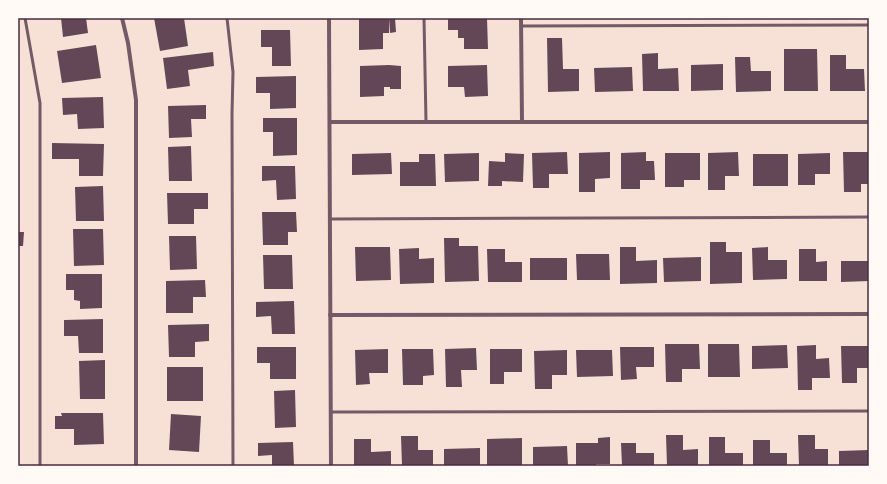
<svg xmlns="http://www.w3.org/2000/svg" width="887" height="484" font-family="'Varela Round',sans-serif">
  <rect width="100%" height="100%" fill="#f7e1d7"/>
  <!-- building -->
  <g fill="#644757">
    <polygon points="61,18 86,18 88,33 63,37"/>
    <polygon points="154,18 184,18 188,46 160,51"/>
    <polygon points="359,18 389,18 389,33 383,33 383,49 359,50"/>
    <polygon points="389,18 395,18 396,32 390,33"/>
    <polygon points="448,18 487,18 488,49 464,49 464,38 458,38 458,30 448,30"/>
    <polygon points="261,30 290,30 291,66 272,66 272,47 261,47"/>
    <polygon points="547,38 562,38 563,69 579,69 579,91 548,92"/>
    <polygon points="96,45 101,78 62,83 57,51"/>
    <polygon points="784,49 817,49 818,91 784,91"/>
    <polygon points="213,52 214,66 188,70 190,86 167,89 163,58"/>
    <polygon points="658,53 658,69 678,68 679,91 643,91 642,54"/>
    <polygon points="830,55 846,55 846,69 864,69 865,91 830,91"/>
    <polygon points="735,57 750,57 751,71 771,71 771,91 736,92"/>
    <polygon points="723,64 723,90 691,91 691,65"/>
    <polygon points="389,65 401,66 401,89 390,89 390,87 384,87 384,96 360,97 360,66"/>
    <polygon points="487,65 488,96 465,97 464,87 448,87 448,66"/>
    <polygon points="632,67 633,91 595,92 594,68"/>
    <polygon points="296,76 296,108 270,109 270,93 256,93 256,77"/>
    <polygon points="103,97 104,128 78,129 77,114 63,115 62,98"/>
    <polygon points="206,105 206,119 191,119 192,137 169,138 168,106"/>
    <polygon points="263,118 297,118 297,155 273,156 273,132 263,132"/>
    <polygon points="52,143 104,144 103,176 79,176 79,159 52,159"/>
    <polygon points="191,146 192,181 169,181 168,147"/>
    <polygon points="567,152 568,174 549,174 549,188 533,188 532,153"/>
    <polygon points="610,152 610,178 595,179 595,192 579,192 579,153"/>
    <polygon points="646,152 646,161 654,161 655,180 640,180 640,189 621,189 621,153"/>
    <polygon points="738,152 739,176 725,176 725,190 708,190 708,153"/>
    <polygon points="843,152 869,152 869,184 861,184 861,192 844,192"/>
    <polygon points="391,153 392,174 352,175 352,154"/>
    <polygon points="479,153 479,181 445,182 444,154"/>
    <polygon points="505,153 524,154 523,182 502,181 502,186 488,186 489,161 505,162"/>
    <polygon points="665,153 700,153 700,180 684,180 684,187 665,187"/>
    <polygon points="830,153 830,174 815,174 815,185 798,185 798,154"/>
    <polygon points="419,154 435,154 436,186 400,186 400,162 419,162"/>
    <rect x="753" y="154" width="35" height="32"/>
    <polygon points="262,166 295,166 296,199 277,200 276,180 262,181"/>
    <polygon points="103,186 104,221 76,221 75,187"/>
    <polygon points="167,193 208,193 208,209 194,209 194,224 168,224"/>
    <polygon points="262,212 296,212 297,232 288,232 288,245 263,245"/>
    <polygon points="73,229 103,229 104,265 74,266"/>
    <polygon points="18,232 24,232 23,246 18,246"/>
    <polygon points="169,236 196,236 197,269 170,270"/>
    <polygon points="444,238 459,238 459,246 478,246 479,281 445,282"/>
    <polygon points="710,242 726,242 726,252 742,252 742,283 710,284"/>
    <polygon points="355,247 390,247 391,280 356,281"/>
    <polygon points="620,247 636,247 636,261 657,260 657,283 620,284"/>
    <polygon points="768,247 768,260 787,260 787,279 753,280 752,248"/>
    <polygon points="419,248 419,259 434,258 434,283 400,284 399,249"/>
    <polygon points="487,249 505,249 505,262 522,262 522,282 488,282"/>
    <polygon points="799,249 816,249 816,262 827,261 827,281 799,281"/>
    <polygon points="576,254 609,254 610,280 577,280"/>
    <polygon points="263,255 292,255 293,289 264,289"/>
    <polygon points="701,257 701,281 664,282 663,258"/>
    <rect x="530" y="258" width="37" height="22"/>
    <polygon points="841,261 869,261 869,281 841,282"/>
    <polygon points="66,274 102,274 102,308 80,309 80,301 74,300 74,290 66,290"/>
    <polygon points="205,280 206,297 193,297 193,313 166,313 166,281"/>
    <polygon points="294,301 295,334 272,334 271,316 256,317 256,302"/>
    <polygon points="103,319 103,353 79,353 78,336 64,336 64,320"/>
    <polygon points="209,324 209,341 195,342 195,357 169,357 168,325"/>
    <polygon points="665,344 699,344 700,369 682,369 682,382 666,382"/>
    <polygon points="708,344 739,344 740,377 708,377"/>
    <polygon points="787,345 788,368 752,369 752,346"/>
    <polygon points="816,345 816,359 829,358 830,378 812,378 812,390 798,390 797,346"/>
    <polygon points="841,346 869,346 869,368 857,368 857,383 842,383"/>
    <polygon points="257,347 296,347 296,379 270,379 270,363 257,363"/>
    <polygon points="620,347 654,347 654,367 636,367 637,379 621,380"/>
    <polygon points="476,348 477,370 461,370 462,387 446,387 445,349"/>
    <polygon points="388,349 388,373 369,373 370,384 356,385 355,350"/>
    <polygon points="402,349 433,349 434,375 423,376 423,385 403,385"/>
    <polygon points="490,349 522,349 522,372 504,372 504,384 490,384"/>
    <polygon points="567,350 567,375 552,375 552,389 535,389 534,351"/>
    <polygon points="576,350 612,350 613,376 577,377"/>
    <polygon points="105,360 105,399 80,399 79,361"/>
    <rect x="167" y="367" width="36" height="34"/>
    <polygon points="295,390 296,427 275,428 274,391"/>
    <polygon points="61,413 103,413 104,444 74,445 74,429 55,429 55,416 62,416"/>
    <polygon points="171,414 201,416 199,452 169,450"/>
    <polygon points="666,435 683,435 683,450 698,449 698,466 667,466"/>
    <polygon points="798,435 815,435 815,449 828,449 828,466 799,466"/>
    <polygon points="401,436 418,436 418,450 433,450 433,466 402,466"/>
    <polygon points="610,437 610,464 596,464 596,466 576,466 576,443 598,443 598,438"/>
    <polygon points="709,437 725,437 725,453 743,453 743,466 709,466"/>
    <polygon points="522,438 522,466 487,466 487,439"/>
    <polygon points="354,439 371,439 371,452 391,451 391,466 354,466"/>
    <polygon points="753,440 770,440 770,453 787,453 787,466 753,466"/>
    <polygon points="293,442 294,466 272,466 272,455 258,456 258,443"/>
    <polygon points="621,443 636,443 636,453 654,453 654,466 622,466"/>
    <polygon points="567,446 568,466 533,466 533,447"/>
    <polygon points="480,448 480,466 444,466 444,449"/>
    <polygon points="869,450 869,466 839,466 839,451"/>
  </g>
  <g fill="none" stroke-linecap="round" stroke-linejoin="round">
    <!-- service -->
    <g stroke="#755966" stroke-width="3">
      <polyline points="25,18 40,103 40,466"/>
      <polyline points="227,18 233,72 232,114 233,466"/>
      <polyline points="424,18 426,122"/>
      <polyline points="521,26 869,25"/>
      <polyline points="330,219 869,217"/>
      <polyline points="331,412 869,411"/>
    </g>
    <!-- minor -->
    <g stroke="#755966" stroke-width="4">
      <polyline points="122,18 128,43 136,100 136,466"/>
      <polyline points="329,18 331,466"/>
      <polyline points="521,18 522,122"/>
      <polyline points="330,122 869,122"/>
      <polyline points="330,315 869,314"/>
    </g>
  </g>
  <!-- border -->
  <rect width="887" height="484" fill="none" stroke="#fffaf5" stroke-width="38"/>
  <rect x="19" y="19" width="849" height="446" fill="none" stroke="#4a2c40" stroke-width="1.5"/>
</svg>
